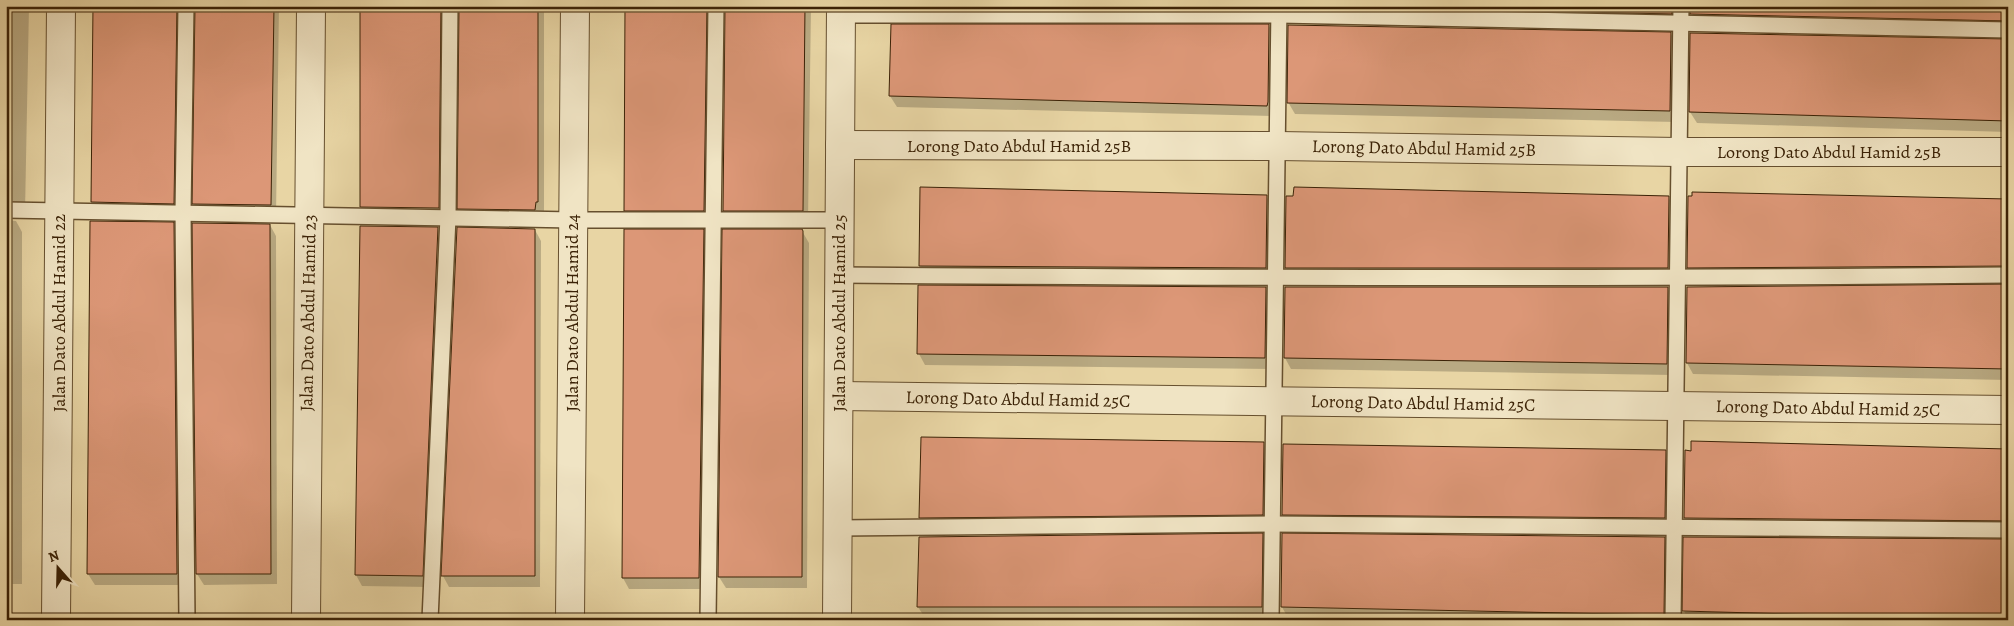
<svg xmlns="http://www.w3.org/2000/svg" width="2014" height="626" font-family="Alegreya,serif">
  <rect width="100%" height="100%" fill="#e8d5a4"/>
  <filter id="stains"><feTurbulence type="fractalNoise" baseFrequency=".004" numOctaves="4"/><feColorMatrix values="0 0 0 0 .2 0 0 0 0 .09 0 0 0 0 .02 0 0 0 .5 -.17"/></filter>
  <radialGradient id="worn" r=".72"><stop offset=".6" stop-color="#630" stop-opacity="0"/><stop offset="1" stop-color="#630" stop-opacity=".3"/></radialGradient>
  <!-- shadow -->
  <g fill="#0003">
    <polygon points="6,6 29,6 25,212 6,214"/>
    <polygon points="94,6 279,6 276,216 200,215 194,204 197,9 192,7 179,214 98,213 92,202"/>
    <polygon points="362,6 544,6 544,212 465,219 459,208 461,9 456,7 444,219 368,218 361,207"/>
    <polygon points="626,6 811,6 808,221 730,221 724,210 727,9 722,7 710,221 632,221 625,210"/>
    <polygon points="892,6 2008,6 2008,31 1698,25 1689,7 1682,9 1677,24 1292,9 1285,7 898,16"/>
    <polygon points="1269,26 1275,37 1273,116 897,107 890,96"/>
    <polygon points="1671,34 1677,45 1676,122 1295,114 1288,102"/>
    <polygon points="2008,41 2008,132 1697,123 1690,112"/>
    <polygon points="1266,196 1273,207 1272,279 926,277 920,266"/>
    <polygon points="1668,197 1675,208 1674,279 1293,279 1286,268"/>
    <polygon points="2008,200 2008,276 1695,279 1688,268"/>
    <polygon points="6,220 16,221 22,232 22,584 6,584"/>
    <polygon points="91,222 173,224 179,235 183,585 95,585 88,574"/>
    <polygon points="270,225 276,236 277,584 204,585 197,574"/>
    <polygon points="437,228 444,239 428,587 362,586 356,575"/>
    <polygon points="458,229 535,230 541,241 540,587 449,587 443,576"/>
    <polygon points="703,231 709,242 705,589 629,589 623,578"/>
    <polygon points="802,231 809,243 807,588 726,588 719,577"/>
    <polygon points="2008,286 2008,380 1693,374 1687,363 1688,288"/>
    <polygon points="1265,288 1272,299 1270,369 925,365 919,354"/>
    <polygon points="1286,288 1667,288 1674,299 1673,375 1291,369 1285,358"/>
    <polygon points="1263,443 1269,454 1269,525 927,529 920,518"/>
    <polygon points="1665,451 1672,462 1671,529 1289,525 1283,514"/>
    <polygon points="2008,451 2008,531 1691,529 1685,518"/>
    <polygon points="1262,535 1268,546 1267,618 925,618 918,607"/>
    <polygon points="1664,538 1670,549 1669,620 1384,620 1288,618 1282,607"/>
    <polygon points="1684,611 2008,620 1689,620"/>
  </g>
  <!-- building -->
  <g fill="#dc9777" stroke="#3b2206">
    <polygon points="93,6 177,6 174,204 91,202"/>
    <polygon points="195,6 274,6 271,205 192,204"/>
    <polygon points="360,6 441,6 439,208 360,207"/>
    <polygon points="459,6 538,6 538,202 536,202 535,210 457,209"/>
    <polygon points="625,6 707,6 704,211 624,211"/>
    <polygon points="725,6 805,6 803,211 723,211"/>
    <polygon points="1309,6 1672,6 1672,14"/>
    <polygon points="1690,6 2008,6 2008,21 1690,14"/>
    <polygon points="891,24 1269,24 1268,102 1267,106 889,96"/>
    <polygon points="1288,25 1671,32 1670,111 1287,103"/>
    <polygon points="1690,33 2008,39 2008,121 1689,112"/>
    <polygon points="920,187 1267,195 1266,268 919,266"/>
    <polygon points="1294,187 1669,196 1668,268 1285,268 1286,196 1293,196"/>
    <polygon points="1692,192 2008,199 2008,266 1687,268 1688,196 1692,196"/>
    <polygon points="90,221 174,222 177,574 87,574"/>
    <polygon points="192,223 270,224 271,574 196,574"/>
    <polygon points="360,226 438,227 423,576 355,575"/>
    <polygon points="457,227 535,229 535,576 441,576"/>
    <polygon points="624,229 704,229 699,578 622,578"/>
    <polygon points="722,229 802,229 803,231 802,577 718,577"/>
    <polygon points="2008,284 2008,369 1686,363 1687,287"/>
    <polygon points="918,285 1266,287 1265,358 917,354"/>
    <polygon points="1285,287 1668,287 1667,364 1284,358"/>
    <polygon points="921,437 1264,442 1263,515 919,518"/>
    <polygon points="1691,441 2008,449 2008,521 1684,518 1685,450 1691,451"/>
    <polygon points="1283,444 1666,450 1665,518 1282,515"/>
    <polygon points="1263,533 1262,607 917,607 919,537"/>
    <polygon points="1282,533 1665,537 1664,615 1281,607"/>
    <polygon points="1683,537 2008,539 2008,620 1682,611"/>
  </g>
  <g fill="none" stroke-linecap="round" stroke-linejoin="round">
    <!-- lane casing -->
    <g stroke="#664f2e" stroke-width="18">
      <g id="lane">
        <polyline points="186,6 183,212 187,620"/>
        <polyline points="841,15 1279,15 2008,30"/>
        <polyline points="6,210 573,220 840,220"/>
        <path d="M839,275C1229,278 1618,279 2008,275"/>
        <polyline points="838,528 1272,524 2008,530"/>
        <polyline points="430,620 448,217 450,6"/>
        <polyline points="708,620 716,6"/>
        <polyline points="1271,620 1279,6"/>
        <polyline points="1673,620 1681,6"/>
      </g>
    </g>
    <!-- street casing -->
    <g stroke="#664f2e" stroke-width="30">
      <g id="street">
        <polyline points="840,145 1278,146 1679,152 2008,152"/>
        <polyline points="839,396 2008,410"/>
        <polyline points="56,620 61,6"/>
        <polyline points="306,620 311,6"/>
        <polyline points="570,620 575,6"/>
        <polyline points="837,620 841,6"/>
      </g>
    </g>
    <!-- lane -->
    <use href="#lane" stroke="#f0e4c4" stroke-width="15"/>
    <!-- street -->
    <use href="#street" stroke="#f0e4c4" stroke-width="28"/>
  </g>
  <g text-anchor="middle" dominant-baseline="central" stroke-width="4.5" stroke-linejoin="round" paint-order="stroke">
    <!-- street labels -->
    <g font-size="18" fill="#3b2206" stroke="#f0e4c4">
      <text x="1019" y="146">Lorong Dato Abdul Hamid 25B</text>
      <text transform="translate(1424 148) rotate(1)">Lorong Dato Abdul Hamid 25B</text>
      <text x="1829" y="152">Lorong Dato Abdul Hamid 25B</text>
      <text transform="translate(59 313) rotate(-90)">Jalan Dato Abdul Hamid 22</text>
      <text transform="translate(308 313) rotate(-89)">Jalan Dato Abdul Hamid 23</text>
      <text transform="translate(572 313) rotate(-90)">Jalan Dato Abdul Hamid 24</text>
      <text transform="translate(839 313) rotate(-90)">Jalan Dato Abdul Hamid 25</text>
      <text transform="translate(1018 399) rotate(1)">Lorong Dato Abdul Hamid 25C</text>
      <text transform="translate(1423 403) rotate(1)">Lorong Dato Abdul Hamid 25C</text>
      <text transform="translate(1828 408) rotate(1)">Lorong Dato Abdul Hamid 25C</text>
    </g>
  </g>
  <!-- margin -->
  <rect width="2014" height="626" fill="none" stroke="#e8d5a4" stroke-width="25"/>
  <rect x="8" y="8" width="1999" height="611" fill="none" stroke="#3b2206" stroke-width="2.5"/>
  <rect x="12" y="12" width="1989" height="601" fill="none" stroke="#3b2206"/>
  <!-- north arrow -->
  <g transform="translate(58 568) rotate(340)" stroke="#f0e4c4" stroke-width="4" paint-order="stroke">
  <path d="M0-4L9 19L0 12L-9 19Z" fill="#3b2206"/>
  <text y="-8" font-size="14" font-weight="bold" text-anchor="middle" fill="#3b2206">N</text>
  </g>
  <rect width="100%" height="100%" filter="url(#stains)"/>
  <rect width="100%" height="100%" fill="url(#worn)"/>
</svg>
